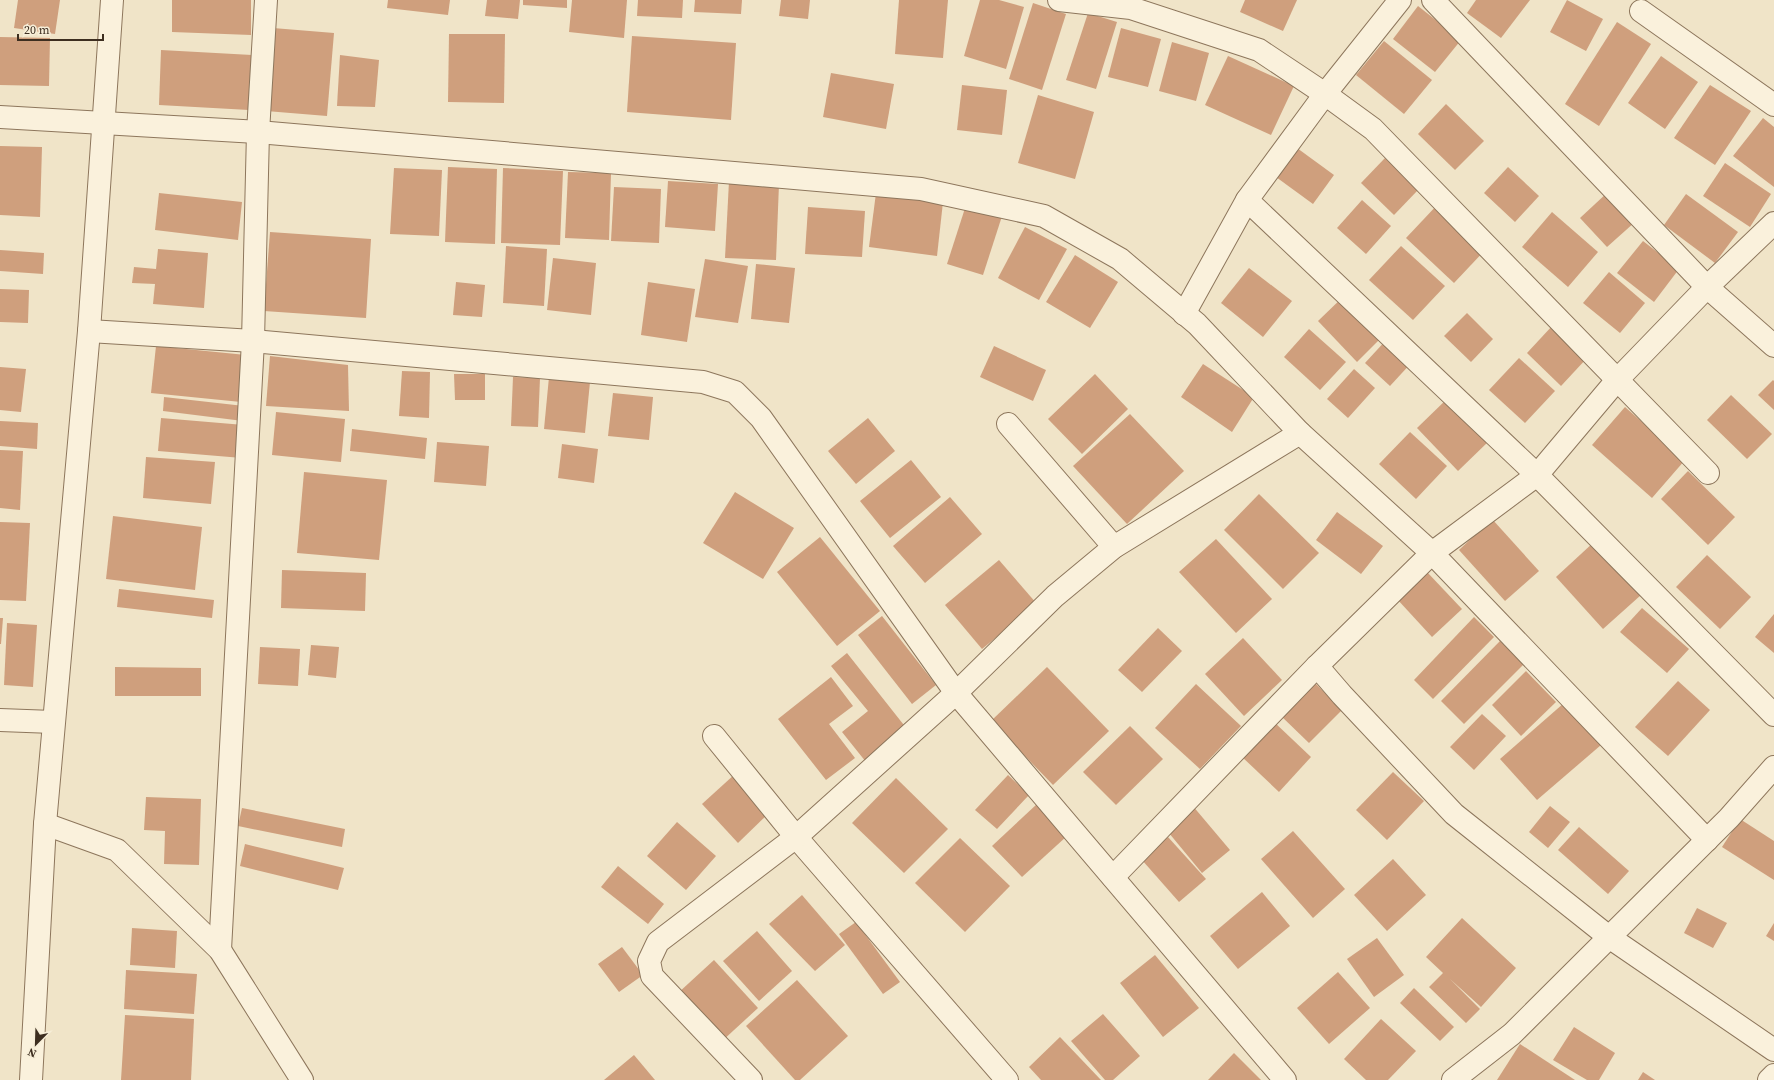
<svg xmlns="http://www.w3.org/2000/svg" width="1774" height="1080" font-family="'Source Serif 4',serif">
  <rect width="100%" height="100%" fill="#f0e4c8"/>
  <!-- building -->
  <g fill="#cf9f7d">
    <polygon points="18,0 60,0 55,34 14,28"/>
    <polygon points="172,0 251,0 251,35 172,32"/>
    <polygon points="388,0 450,0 448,15 387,8"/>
    <polygon points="487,0 520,0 518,19 485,16"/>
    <polygon points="523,0 567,0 567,8 523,5"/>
    <polygon points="572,0 627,0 624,38 569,32"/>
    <polygon points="638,0 683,0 682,18 637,16"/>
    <polygon points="695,0 742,0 741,14 694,12"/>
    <polygon points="781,0 810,0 808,19 779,16"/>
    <polygon points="899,0 948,0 943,58 895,54"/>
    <polygon points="980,0 999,0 1024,7 1006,69 964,56"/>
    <polygon points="1245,0 1297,0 1283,31 1240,12"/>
    <polygon points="1476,0 1530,0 1501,38 1467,13"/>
    <polygon points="1567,0 1603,19 1586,51 1550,32"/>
    <polygon points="1033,3 1066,14 1042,90 1009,79"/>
    <polygon points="1418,6 1461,40 1435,72 1393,39"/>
    <polygon points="1088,13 1117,22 1096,89 1066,80"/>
    <polygon points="1617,22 1651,44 1599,126 1565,104"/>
    <polygon points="273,28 334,33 327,116 266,111"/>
    <polygon points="1121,28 1161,39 1148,87 1108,77"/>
    <polygon points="449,34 505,34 504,103 448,102"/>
    <polygon points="632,36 736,43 731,120 627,112"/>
    <polygon points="0,37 50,38 49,86 0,85"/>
    <polygon points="1384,41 1432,80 1404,114 1356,75"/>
    <polygon points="1172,42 1209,53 1196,101 1159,91"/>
    <polygon points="161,50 252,55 249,110 159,105"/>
    <polygon points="340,55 379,60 375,107 337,106"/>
    <polygon points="1228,56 1294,86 1271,135 1205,105"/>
    <polygon points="1661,56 1698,82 1665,129 1628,103"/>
    <polygon points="831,73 894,84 886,129 823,117"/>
    <polygon points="962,85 1007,90 1002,135 957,130"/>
    <polygon points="1710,85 1751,111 1715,165 1674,138"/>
    <polygon points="1038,95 1094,112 1075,179 1018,163"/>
    <polygon points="1446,104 1484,141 1455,170 1418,134"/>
    <polygon points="1763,118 1774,127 1774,187 1733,156"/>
    <polygon points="0,146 42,147 40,217 0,215"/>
    <polygon points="1297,148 1334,175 1313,204 1276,177"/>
    <polygon points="1385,158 1418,190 1394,215 1361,183"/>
    <polygon points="1725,163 1771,194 1750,227 1703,196"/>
    <polygon points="448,167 497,169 495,244 445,242"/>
    <polygon points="1508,167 1539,196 1515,222 1484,193"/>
    <polygon points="394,168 442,170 439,236 390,234"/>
    <polygon points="503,168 563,171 560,245 501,243"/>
    <polygon points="568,172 611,173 609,240 565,238"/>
    <polygon points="668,181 718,184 715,231 665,227"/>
    <polygon points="729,181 779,184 776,260 725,258"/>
    <polygon points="614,187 661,189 659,243 611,241"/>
    <polygon points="1608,192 1635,222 1607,247 1580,218"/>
    <polygon points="159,193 242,202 238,240 155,230"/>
    <polygon points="876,193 943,202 937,256 869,247"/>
    <polygon points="1686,194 1738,232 1715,263 1664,225"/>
    <polygon points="1362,200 1391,226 1366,254 1337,228"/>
    <polygon points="967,202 1003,213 983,275 947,264"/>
    <polygon points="1439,203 1487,248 1454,283 1406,238"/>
    <polygon points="808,207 865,211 862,257 805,254"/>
    <polygon points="1552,212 1598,252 1568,287 1522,247"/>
    <polygon points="1025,227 1067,249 1039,300 998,278"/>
    <polygon points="270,232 371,239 366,318 264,311"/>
    <polygon points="1643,241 1679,269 1654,302 1617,273"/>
    <polygon points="506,246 547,249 544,306 503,303"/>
    <polygon points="1401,246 1445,286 1413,320 1369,280"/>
    <polygon points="158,249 208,253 204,308 153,304 155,284 132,283 134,267 156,269"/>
    <polygon points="0,250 44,253 43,274 0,271"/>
    <polygon points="1075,255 1118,282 1090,328 1046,302"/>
    <polygon points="553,258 596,263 591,315 547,310"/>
    <polygon points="705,259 748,266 738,323 695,317"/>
    <polygon points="756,264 795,268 789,323 751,319"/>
    <polygon points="1249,268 1292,301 1263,337 1221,303"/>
    <polygon points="1609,272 1645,303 1620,333 1583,303"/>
    <polygon points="456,282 485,285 482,317 453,315"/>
    <polygon points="648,282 695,289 687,342 641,335"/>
    <polygon points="0,289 29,290 28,323 0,322"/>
    <polygon points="1346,294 1385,334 1357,362 1318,321"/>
    <polygon points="1467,313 1493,339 1471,362 1444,336"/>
    <polygon points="1553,325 1587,358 1561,386 1527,353"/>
    <polygon points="1309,329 1346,362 1320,390 1284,357"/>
    <polygon points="1388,338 1413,361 1390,386 1365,363"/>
    <polygon points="156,346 246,355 241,402 151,393"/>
    <polygon points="994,346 1046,370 1033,401 980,377"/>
    <polygon points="270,356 348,365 349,411 266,406"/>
    <polygon points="1519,358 1555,391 1525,423 1489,390"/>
    <polygon points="1203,364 1254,397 1232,432 1181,397"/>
    <polygon points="0,367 26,369 21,412 0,410"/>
    <polygon points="1354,369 1375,388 1348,418 1327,399"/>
    <polygon points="402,371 430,372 429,418 399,416"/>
    <polygon points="454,374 485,374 485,400 455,400"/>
    <polygon points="1095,374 1128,409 1082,454 1048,419"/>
    <polygon points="513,377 540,378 538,427 511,426"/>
    <polygon points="549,377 590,382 585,433 544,429"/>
    <polygon points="1773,380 1774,381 1774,410 1758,395"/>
    <polygon points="613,393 653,397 649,440 608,436"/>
    <polygon points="1731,395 1772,434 1747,459 1707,420"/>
    <polygon points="1450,396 1491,439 1458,471 1417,428"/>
    <polygon points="164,397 253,407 251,422 163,411"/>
    <polygon points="1625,407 1685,460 1652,498 1592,445"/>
    <polygon points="276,412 345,419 341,462 272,455"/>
    <polygon points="1130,414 1184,471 1127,524 1073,466"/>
    <polygon points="161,418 244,425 242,458 158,451"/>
    <polygon points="868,418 895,451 856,484 828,451"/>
    <polygon points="0,421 38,423 37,449 0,446"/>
    <polygon points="352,429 427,438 425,459 350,451"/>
    <polygon points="1410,432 1447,466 1416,499 1379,464"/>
    <polygon points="437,442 489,446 486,486 434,482"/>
    <polygon points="562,444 598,449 594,483 558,478"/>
    <polygon points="0,450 23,451 20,510 0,508"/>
    <polygon points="146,457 215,462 211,504 143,498"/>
    <polygon points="911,460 941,497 890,538 860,501"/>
    <polygon points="1688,471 1735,517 1708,545 1661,499"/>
    <polygon points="304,472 387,480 379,560 297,553"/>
    <polygon points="735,492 794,528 763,579 703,543"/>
    <polygon points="1259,494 1319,553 1283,589 1224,530"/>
    <polygon points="950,497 982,534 925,583 893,546"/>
    <polygon points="1337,512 1383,546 1361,574 1316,540"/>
    <polygon points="113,516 202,527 195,590 106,579"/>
    <polygon points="1492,519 1539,571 1505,601 1459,550"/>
    <polygon points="0,522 30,523 26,601 0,600"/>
    <polygon points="820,537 880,611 837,646 777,572"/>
    <polygon points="1216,539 1272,599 1236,633 1179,572"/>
    <polygon points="1594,542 1641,595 1603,629 1556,577"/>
    <polygon points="1707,555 1751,597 1720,629 1676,587"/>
    <polygon points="999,560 1037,604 982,649 945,605"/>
    <polygon points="282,570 366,573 365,611 281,608"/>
    <polygon points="1427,572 1462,609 1432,637 1397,599"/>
    <polygon points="119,589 214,600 212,618 117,607"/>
    <polygon points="1642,608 1689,649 1667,673 1620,632"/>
    <polygon points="1774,614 1774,653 1755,637"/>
    <polygon points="882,616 936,685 912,704 858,635"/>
    <polygon points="1474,617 1494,637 1433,699 1414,680"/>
    <polygon points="0,618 3,618 1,644 0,644"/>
    <polygon points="7,623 37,625 33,687 4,685"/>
    <polygon points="1158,628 1182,651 1142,692 1118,670"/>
    <polygon points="1243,638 1282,680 1244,716 1205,674"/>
    <polygon points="1500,641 1524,664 1464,724 1441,701"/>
    <polygon points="311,645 339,647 336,678 308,675"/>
    <polygon points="260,647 300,649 298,686 258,684"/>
    <polygon points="847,653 907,729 866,762 842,732 868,711 831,666"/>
    <polygon points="115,667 201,668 201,696 115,696"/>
    <polygon points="1047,667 1109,731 1053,785 991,721"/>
    <polygon points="1526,671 1556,702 1521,736 1492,705"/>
    <polygon points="831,677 853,706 829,724 855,758 826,780 778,719"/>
    <polygon points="1313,681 1342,710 1309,743 1279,714"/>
    <polygon points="1678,681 1710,710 1668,756 1635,727"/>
    <polygon points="1196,684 1241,726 1200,769 1155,728"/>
    <polygon points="1564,703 1601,745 1537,800 1500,759"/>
    <polygon points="1482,714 1506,736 1474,770 1450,747"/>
    <polygon points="1273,721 1311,757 1279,792 1240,755"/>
    <polygon points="1130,726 1163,759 1116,805 1083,772"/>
    <polygon points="1393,772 1424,801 1387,840 1356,810"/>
    <polygon points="735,774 770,812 738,843 702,804"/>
    <polygon points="1008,775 1029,795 997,829 975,810"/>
    <polygon points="896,778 948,829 904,873 852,823"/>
    <polygon points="146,797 201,799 199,865 164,864 165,831 144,830"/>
    <polygon points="1037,804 1067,836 1022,877 992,846"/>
    <polygon points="1192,805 1230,850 1202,873 1164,827"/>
    <polygon points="1550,806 1570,822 1548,848 1529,832"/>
    <polygon points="242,808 345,829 342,847 238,826"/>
    <polygon points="1740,819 1774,841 1774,880 1722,847"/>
    <polygon points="677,822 716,856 686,890 647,856"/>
    <polygon points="1579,827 1629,871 1608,894 1558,850"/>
    <polygon points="1293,831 1345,889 1313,918 1261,859"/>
    <polygon points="1168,837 1206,879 1179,902 1142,860"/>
    <polygon points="960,838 1010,886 965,932 915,883"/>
    <polygon points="245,844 344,868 338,890 240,866"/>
    <polygon points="1393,859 1426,895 1387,931 1354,895"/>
    <polygon points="618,866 664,904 648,924 601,887"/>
    <polygon points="1262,892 1290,926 1238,969 1210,936"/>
    <polygon points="802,895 845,945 815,971 769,924"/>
    <polygon points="1697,908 1727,923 1713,948 1684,933"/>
    <polygon points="1462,918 1516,968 1481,1007 1450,979 1480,1009 1466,1023 1429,987 1443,973 1426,957"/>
    <polygon points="856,922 900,982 883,994 839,934"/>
    <polygon points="1774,923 1774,941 1766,936"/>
    <polygon points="132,928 177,931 175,968 130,965"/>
    <polygon points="757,931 792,971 759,1001 723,961"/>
    <polygon points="1377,938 1404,975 1374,997 1347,959"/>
    <polygon points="622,947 643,975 619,992 598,964"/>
    <polygon points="1155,955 1199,1008 1163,1037 1120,983"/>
    <polygon points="714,960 758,1008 721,1042 677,994"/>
    <polygon points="126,970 197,974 194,1014 124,1009"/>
    <polygon points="1338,972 1370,1008 1329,1044 1297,1008"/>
    <polygon points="797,980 848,1036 800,1080 795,1080 746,1026"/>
    <polygon points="1414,988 1454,1027 1440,1041 1400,1003"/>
    <polygon points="1103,1014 1140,1056 1113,1080 1105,1080 1071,1041"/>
    <polygon points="125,1015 194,1019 191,1080 121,1080"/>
    <polygon points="1381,1019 1416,1051 1388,1080 1366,1080 1344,1059"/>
    <polygon points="1574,1027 1615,1053 1599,1080 1587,1080 1553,1060"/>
    <polygon points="1060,1037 1101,1080 1041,1080 1029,1067"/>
    <polygon points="1520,1044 1575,1080 1497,1080"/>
    <polygon points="1234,1053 1261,1080 1208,1080"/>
    <polygon points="634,1055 655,1080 604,1080"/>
    <polygon points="1643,1072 1655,1080 1638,1080"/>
  </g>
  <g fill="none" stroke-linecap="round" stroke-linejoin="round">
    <!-- minor casing -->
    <g stroke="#8d765c" stroke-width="24">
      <g id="minor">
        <polyline points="1059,0 1131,8 1259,50 1325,94 1373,129 1708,473"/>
        <polyline points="1433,0 1707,287 1774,346"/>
        <polyline points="1641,11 1774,105"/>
        <polyline points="0,117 258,132 921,189 1044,216 1120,259 1197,324 1300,433 1432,553 1707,840"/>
        <polyline points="1247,200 1537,475 1774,715"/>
        <polyline points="1184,314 1247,200 1325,94 1400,0"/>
        <polyline points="89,331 253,341 703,382 735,392 761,418 956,693 1285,1080"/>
        <polyline points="1008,424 1114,547"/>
        <polyline points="1317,666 1342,695 1454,814 1609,937 1774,1050"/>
        <polyline points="0,720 53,722"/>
        <polyline points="714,736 796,837 1007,1080"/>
        <polyline points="45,824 117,850 220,950 302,1080"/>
        <polyline points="1113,877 1317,666 1432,553 1537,475 1617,380 1707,287 1774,223"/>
        <polyline points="220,950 253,341 258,132 266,0"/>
        <polyline points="751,1080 652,976 649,961 658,942 796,837 956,693 1055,596 1114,547 1300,433"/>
        <polyline points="1453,1080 1512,1034 1729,818 1774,767"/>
        <polyline points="1769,1080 1774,1075"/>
      </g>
    </g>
    <!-- tertiary casing -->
    <g stroke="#8d765c" stroke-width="24">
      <polyline id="tertiary" points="31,1080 45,824 89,331 112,0"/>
    </g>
    <!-- minor -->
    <use href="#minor" stroke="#faf1dc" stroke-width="22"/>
    <!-- tertiary -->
    <use href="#tertiary" stroke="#faf1dc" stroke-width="22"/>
  </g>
  <!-- north arrow -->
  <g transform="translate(36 1044) rotate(203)" stroke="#f7eed8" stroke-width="3" paint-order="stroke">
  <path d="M0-3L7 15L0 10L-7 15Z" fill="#3d2e20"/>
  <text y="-6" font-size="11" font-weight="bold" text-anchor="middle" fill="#3d2e20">N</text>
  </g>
  <!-- scale -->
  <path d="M18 34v6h85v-6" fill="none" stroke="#3d2e20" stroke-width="2"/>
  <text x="24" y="34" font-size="12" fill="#3d2e20" stroke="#f7eed8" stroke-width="3" paint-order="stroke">20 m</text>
</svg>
